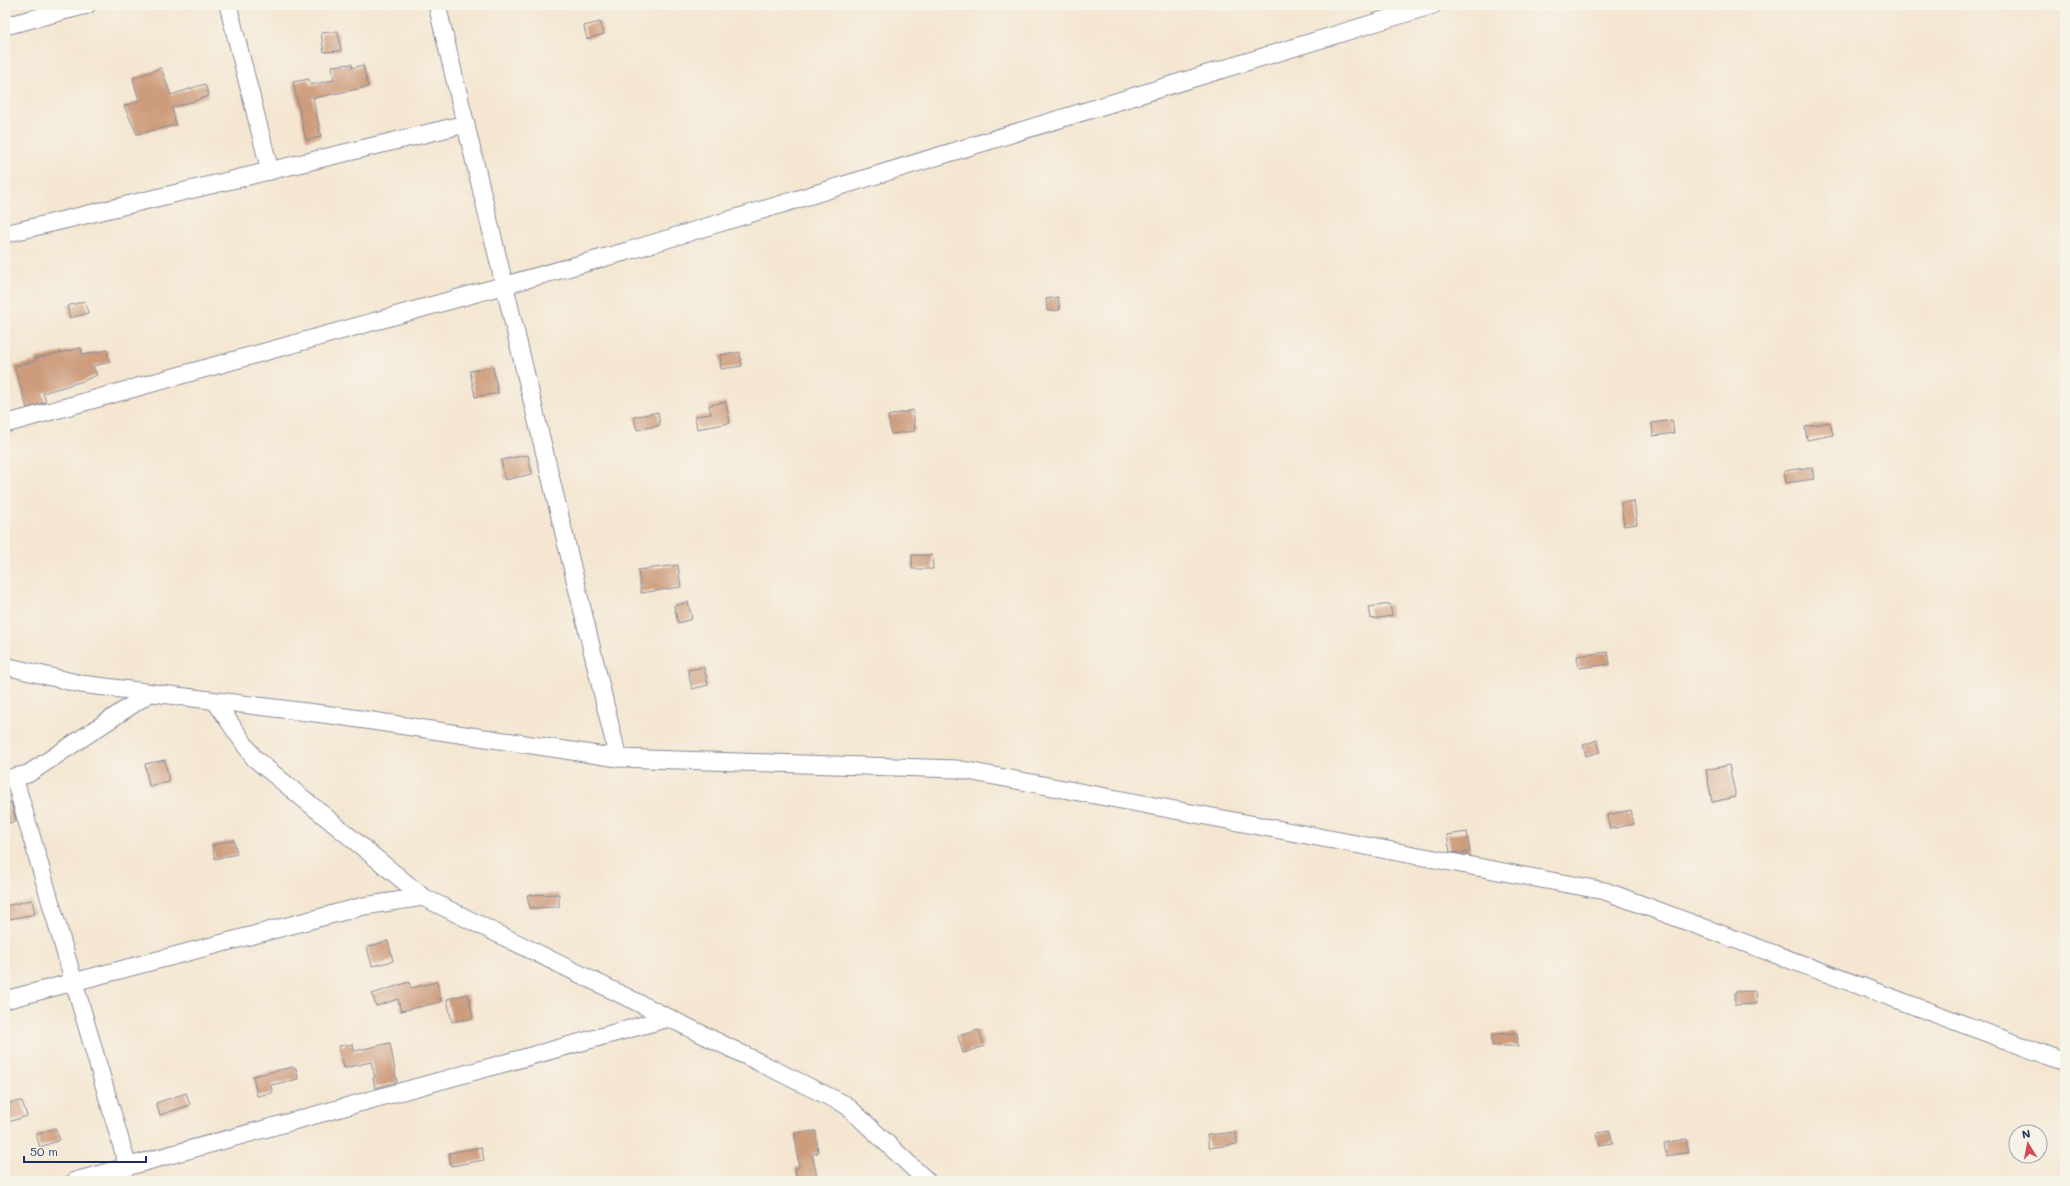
<svg xmlns="http://www.w3.org/2000/svg" width="2070" height="1186" font-family="Mali,sans-serif">
  <rect width="100%" height="100%" fill="#f7f3e8"/>
  <filter id="ink" filterUnits="userSpaceOnUse"><feTurbulence type="fractalNoise" baseFrequency=".025" numOctaves="2"/><feDisplacementMap in="SourceGraphic" scale="8" xChannelSelector="R" yChannelSelector="G"/><feConvolveMatrix kernelMatrix="1 2 1 2 8 2 1 2 1" color-interpolation-filters="sRGB"/></filter>
  <filter id="wash" filterUnits="userSpaceOnUse"><feTurbulence type="fractalNoise" baseFrequency=".012" numOctaves="4" result="noise"/><feDisplacementMap in="SourceGraphic" scale="16" xChannelSelector="R" yChannelSelector="G"/><feGaussianBlur stdDeviation="0.9" result="paint"/><feColorMatrix in="noise" values="0 0 0 0 0 0 0 0 0 0 0 0 0 0 0 0 0 1.4 0 .05"/><feComposite in="paint" operator="in"/></filter>
  <g filter="url(#wash)">
    <rect width="100%" height="100%" fill="#f4e6d1"/>
    <g id="blocks">
      <!-- building -->
      <g fill="#cd9c7d">
        <polygon points="600,22 604,34 587,39 584,26"/>
        <polygon points="338,31 341,51 324,52 321,33"/>
        <polygon points="352,64 352,68 363,65 368,87 313,98 321,137 306,140 293,82 309,79 310,85 334,80 332,66"/>
        <polygon points="161,68 171,95 205,84 209,96 172,108 176,125 137,134 124,106 139,101 133,78"/>
        <polygon points="1058,297 1060,310 1047,311 1046,299"/>
        <polygon points="85,301 88,313 70,318 67,306"/>
        <polygon points="81,348 83,355 107,350 110,362 93,366 97,375 83,381 43,393 46,402 27,408 14,366 36,361 35,358"/>
        <polygon points="740,352 742,366 721,369 720,355"/>
        <polygon points="493,367 498,393 475,397 470,371"/>
        <polygon points="726,402 730,423 697,429 695,416 711,414 709,405"/>
        <polygon points="913,410 915,431 891,434 888,416"/>
        <polygon points="658,412 660,425 637,430 634,417"/>
        <polygon points="1672,420 1674,433 1653,436 1652,423"/>
        <polygon points="1830,422 1833,435 1807,440 1805,427"/>
        <polygon points="528,455 532,474 505,480 501,460"/>
        <polygon points="1812,467 1814,479 1786,483 1784,471"/>
        <polygon points="1634,501 1637,524 1624,526 1621,503"/>
        <polygon points="912,555 932,555 933,569 912,569"/>
        <polygon points="678,565 681,587 641,593 638,570"/>
        <polygon points="688,602 692,619 678,623 674,606"/>
        <polygon points="1390,604 1392,616 1371,619 1369,607"/>
        <polygon points="1608,652 1610,664 1579,668 1577,656"/>
        <polygon points="704,667 708,685 692,689 688,670"/>
        <polygon points="1597,740 1600,752 1586,756 1583,745"/>
        <polygon points="165,760 169,782 149,786 145,764"/>
        <polygon points="1729,765 1736,797 1712,802 1706,770"/>
        <polygon points="11,802 16,821 5,824 5,803"/>
        <polygon points="1631,810 1634,824 1610,829 1607,815"/>
        <polygon points="1467,832 1470,852 1460,853 1450,852 1447,835"/>
        <polygon points="234,840 237,854 215,859 212,845"/>
        <polygon points="559,894 559,907 530,908 527,895"/>
        <polygon points="32,900 35,914 5,920 5,906"/>
        <polygon points="388,941 393,961 372,966 367,947"/>
        <polygon points="409,982 411,988 437,982 441,1002 401,1011 398,999 376,1006 372,994"/>
        <polygon points="1756,991 1757,1004 1735,1005 1735,992"/>
        <polygon points="468,994 473,1018 452,1022 447,999"/>
        <polygon points="979,1030 984,1046 963,1053 958,1036"/>
        <polygon points="1517,1033 1518,1046 1492,1046 1492,1034"/>
        <polygon points="390,1043 397,1082 375,1088 373,1078 375,1077 371,1062 344,1068 339,1046 353,1044 354,1051"/>
        <polygon points="293,1067 294,1069 296,1068 298,1079 271,1085 272,1093 257,1096 253,1076"/>
        <polygon points="186,1093 190,1105 160,1115 156,1103"/>
        <polygon points="22,1101 27,1116 5,1123 5,1103"/>
        <polygon points="55,1128 60,1140 40,1147 36,1135"/>
        <polygon points="816,1131 818,1153 812,1154 818,1181 797,1181 795,1168 799,1167 795,1133"/>
        <polygon points="1610,1131 1613,1143 1599,1145 1597,1133"/>
        <polygon points="1236,1132 1237,1144 1209,1148 1207,1135"/>
        <polygon points="1686,1139 1689,1152 1666,1156 1664,1143"/>
        <polygon points="481,1147 484,1160 451,1166 449,1153"/>
      </g>
    </g>
  </g>
  <g filter="url(#ink)">
    <use href="#blocks" fill-opacity="0" stroke="#888a98" stroke-width="1"/>
    <g fill="none" stroke-linecap="round" stroke-linejoin="round">
      <!-- minor casing -->
      <g stroke="#888a98" stroke-width="19">
        <g id="minor">
          <polyline points="228,5 270,171"/>
          <polyline points="437,5 618,758"/>
          <polyline points="5,26 87,5"/>
          <polyline points="5,234 466,124"/>
          <polyline points="5,424 628,251 1433,5"/>
          <polyline points="5,666 81,684 339,716 618,758 957,769 1605,891 2065,1062"/>
          <polyline points="215,701 254,758 423,897 846,1105 927,1181"/>
          <polyline points="14,777 128,1167"/>
          <polyline points="5,779 28,774 150,693"/>
          <polyline points="5,1000 364,906 423,897"/>
          <polyline points="75,1181 669,1018"/>
        </g>
      </g>
      <!-- minor -->
      <use href="#minor" stroke="#fff" stroke-width="17"/>
    </g>
  </g>
  <!-- margin -->
  <rect width="2070" height="1186" fill="none" stroke="#f7f3e8" stroke-width="20"/>
  <!-- north arrow -->
  <g transform="translate(2028 1144) rotate(350)"><circle r="19" fill="#f7f3e8" stroke="#9fa5b1"/>
  <path d="M0-3L7 15L0 10L-7 15Z" fill="#d1495b"/>
  <text y="-6" font-size="11" font-weight="bold" text-anchor="middle" fill="#1b2f5e">N</text>
  </g>
  <!-- scale -->
  <path d="M24 1156v6h122v-6" fill="none" stroke="#1b2f5e" stroke-width="2"/>
  <text x="30" y="1156" font-size="12" fill="#1b2f5e" stroke="#f7f3e8" stroke-width="3" paint-order="stroke">50 m</text>
</svg>
